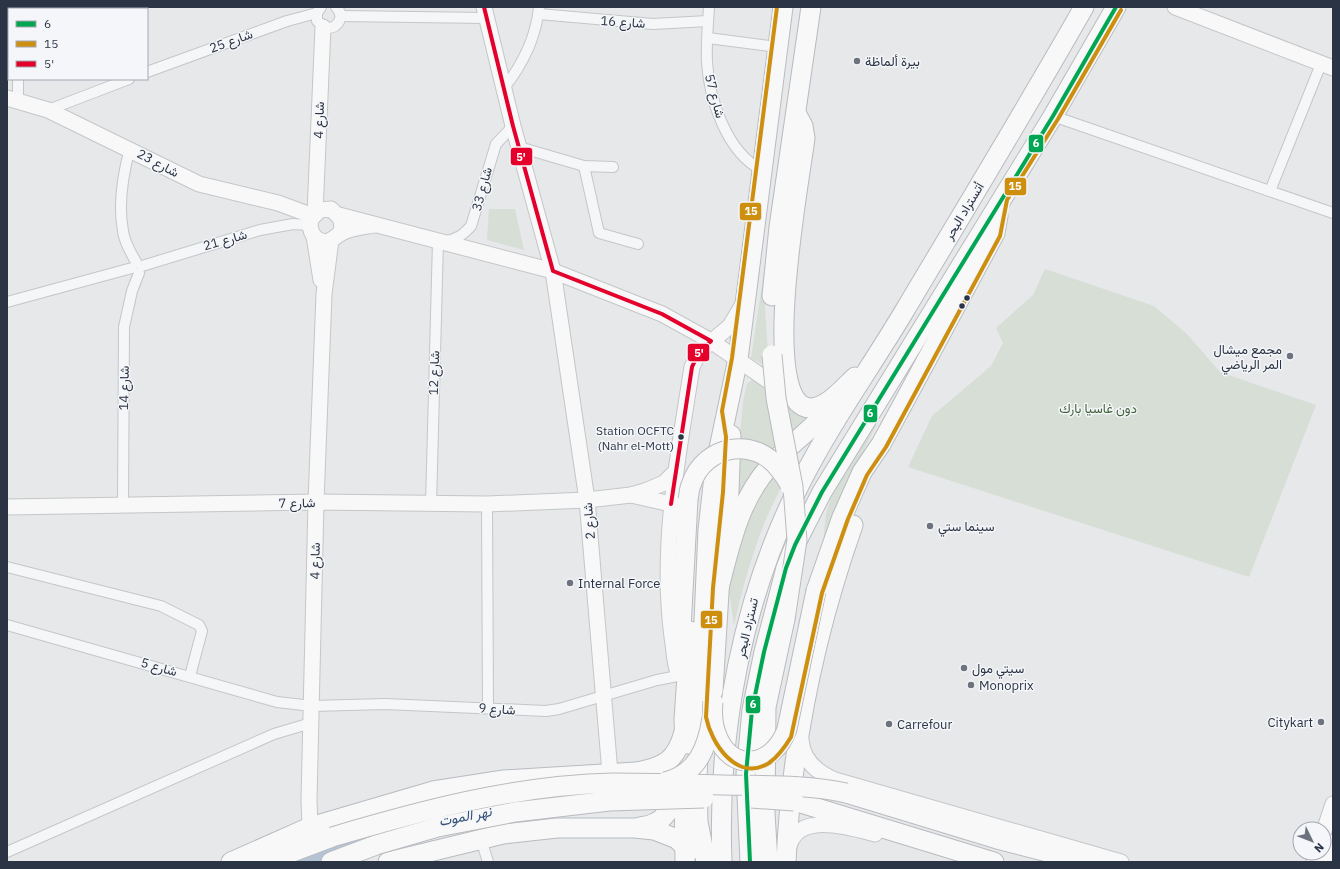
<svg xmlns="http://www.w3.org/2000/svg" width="1340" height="869" font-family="'IBM Plex Sans',Vazirmatn,sans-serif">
  <rect width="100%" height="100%" fill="#e6e8ea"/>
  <!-- green -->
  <g fill="#d6ded6">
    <polygon points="489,209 515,209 524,250 487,240"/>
    <polygon points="768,245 765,308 769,368 751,358"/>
    <polygon points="1045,269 1154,306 1187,334 1220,372 1316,405 1249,577 908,467 932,416 991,366 1003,343 996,328 1033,295"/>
    <polygon points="754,378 816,413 733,519 743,401 747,384"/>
    <polygon points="877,424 854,470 823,543 826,514 831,497 869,430"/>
    <path d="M774,469L781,488C758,530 745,578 734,625L728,584L737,534Z"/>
  </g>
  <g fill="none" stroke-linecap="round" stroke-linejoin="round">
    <!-- river -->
    <polyline stroke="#b4c4d5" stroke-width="20" points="298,862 312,855 378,837"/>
    <!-- street casing -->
    <g stroke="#c4c6c8" stroke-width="12">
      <g id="street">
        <polyline points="74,7 76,9"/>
        <path d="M321,7L317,13V21L327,28C339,28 345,16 336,7"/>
        <path d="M709,7C708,25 706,44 707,62C709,99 727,153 762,170"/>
        <polyline points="539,14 653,24 708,21"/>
        <polyline points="341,16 486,18"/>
        <polyline points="7,27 9,29"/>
        <polyline points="708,38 777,47"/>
        <polyline points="147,72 287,21 317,13"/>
        <path d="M504,88C523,64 536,38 539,7"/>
        <polyline points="18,100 18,79"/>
        <polyline points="48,110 129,79"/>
        <polyline points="1053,116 1333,213"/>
        <polyline points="519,147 584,166 613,167"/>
        <path d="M130,148C123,174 118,205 123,231C124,242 131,253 136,262"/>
        <polyline points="584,166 599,233 638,244"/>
        <polyline points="1270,191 1321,64"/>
        <path d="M445,241C456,240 463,235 471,226L496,144L513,126"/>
        <polyline points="142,266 260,230 293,224 309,225"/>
        <polyline points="7,302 132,268"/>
        <polyline points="123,504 124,327 132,291 139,273"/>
        <polyline points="431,504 438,241"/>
        <polyline points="487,504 488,708"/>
        <polyline points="7,567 161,606 199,625 202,631 190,676"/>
        <polyline points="7,625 277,702 312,706 385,704 546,711 559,709 657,680 678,676"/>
        <polyline points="481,839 488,862"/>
        <polyline points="7,852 274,734 311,723"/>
      </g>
    </g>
    <!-- secondary casing -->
    <g stroke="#c4c6c8" stroke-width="17">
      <g id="secondary">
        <polyline points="484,7 513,126 553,271 587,500 610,773"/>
        <polyline points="1175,7 1333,68"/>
        <polyline points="7,98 48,110 199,184 278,203 305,213 311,219"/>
        <polyline points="315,213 323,27"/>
        <polyline points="339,215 553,271 662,314 711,341 780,389"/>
        <path d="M339,234L342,229L341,219L331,209L320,210L311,219C308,231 315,244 329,241C334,239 336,236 340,234C349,228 363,227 374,225"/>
        <polyline points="314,236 321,280"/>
        <polyline points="631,495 671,504"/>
        <polyline points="7,507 316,502 487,504 587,500 631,495 645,491 664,483 676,471"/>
        <path d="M678,673C674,661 674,649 672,637C660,546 678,456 692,367L699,352L730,326L743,304"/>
        <path d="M801,739C802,759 816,772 835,780L1121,862"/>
        <polyline points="310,827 309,800 316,502 324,294 331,240"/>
        <polyline points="1324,831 1333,804"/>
        <path d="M788,851C794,810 849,827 875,834"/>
        <polyline points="1314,862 1317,853"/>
      </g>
    </g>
    <!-- highway casing -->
    <g stroke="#b8bbbf" stroke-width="21">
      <g id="highway">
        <path d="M796,113L803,126L805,138C801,173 756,409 811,408C827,408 844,387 855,377"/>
        <polyline points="772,296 779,227 811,7"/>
        <polyline points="724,538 729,492 731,435"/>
        <path d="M719,588C730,545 739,501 769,467C789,444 816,427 835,403"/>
        <polyline points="816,591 842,517 862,472 881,444 898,413 995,233 998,216"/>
        <polyline points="680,646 688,500"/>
        <polyline points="713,691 720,576"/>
        <polyline points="685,744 684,720 690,631"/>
        <polyline points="684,791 685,862"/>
        <polyline points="846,793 997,839 1086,862"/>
        <polyline points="794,801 994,862"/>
        <path d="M640,827C663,824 679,808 663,786"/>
        <path d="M231,862L310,827L433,791L504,780L636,772C664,767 676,761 684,732"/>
        <polyline points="266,862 332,837"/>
        <polyline points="331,862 376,845"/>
        <polyline points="388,862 503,834 557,828 635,828 654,830 677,839 689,851"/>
        <polyline points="706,862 698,822 697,779 708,530 715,467 738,359 783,7"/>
        <path d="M722,862C717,731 742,597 802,480C832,421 871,367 905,310C965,209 1026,109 1084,7"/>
        <polyline points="750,862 746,774 752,710 764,652 786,568 795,545 822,492 1053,116 1116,7"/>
        <polyline points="768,862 765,813 766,707 785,619"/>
        <path d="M786,862C791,748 815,633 853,525"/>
        <polyline points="1326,862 1333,844"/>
      </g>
    </g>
    <!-- street -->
    <use href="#street" stroke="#f5f6f7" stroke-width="10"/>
    <!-- secondary -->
    <use href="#secondary" stroke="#f8f8f8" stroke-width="15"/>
    <!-- highway -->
    <use href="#highway" stroke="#f8f8f8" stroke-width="19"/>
    <!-- highway-bridge casing -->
    <g stroke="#b8bbbf" stroke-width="21" stroke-linecap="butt">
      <g id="highway-bridge">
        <polyline points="772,355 776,398 793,487 797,540 785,619"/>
        <path d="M688,500C689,495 689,489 691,485C704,444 756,436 780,470C784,475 788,480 790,486"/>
        <path d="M713,702C712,713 712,723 716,733C730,775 774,767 787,729L816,591"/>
        <path d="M665,782C697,774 707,749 712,718"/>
        <polyline points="751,798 794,801"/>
        <path d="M332,837C423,810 517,785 613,783C649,783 686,784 722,785C764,786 805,784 846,793"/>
        <polyline points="376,845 438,827 515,812 609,801 704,798"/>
      </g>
    </g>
    <!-- highway-bridge -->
    <use href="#highway-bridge" stroke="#f8f8f8" stroke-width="19"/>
    <!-- bus-1 casing -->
    <g stroke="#f4f6f9" stroke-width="7">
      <polyline id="bus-1" points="750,862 746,774 752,710 764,652 786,568 795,545 822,492 1053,116 1116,7"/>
    </g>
    <!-- bus-2 casing -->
    <g stroke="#f4f6f9" stroke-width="7">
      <path id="bus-2" d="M777,7L732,358L722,411L726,437L723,492L713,588L706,717C711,743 737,783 769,763C779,756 785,747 791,737L822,593L848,519L867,475L886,447L1000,236L1007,200L1058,119L1121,10"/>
    </g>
    <!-- bus-3 casing -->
    <g stroke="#f4f6f9" stroke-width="7">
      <polyline id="bus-3" points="484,7 513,126 553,271 662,314 711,341 699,352 692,367 671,504"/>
    </g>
    <!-- bus-1 -->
    <use href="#bus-1" stroke="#00a651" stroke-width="4"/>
    <!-- bus-2 -->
    <use href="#bus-2" stroke="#ce8f0e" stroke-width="4"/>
    <!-- bus-3 -->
    <use href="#bus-3" stroke="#e4002b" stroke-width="4"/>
  </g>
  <!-- markers -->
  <g fill="#6c737f" stroke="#f4f6f9" stroke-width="1.5">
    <circle cx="857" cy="61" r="4"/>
    <circle cx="1290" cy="356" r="4"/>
    <circle cx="930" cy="526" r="4"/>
    <circle cx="570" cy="583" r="4"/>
    <circle cx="964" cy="668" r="4"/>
    <circle cx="971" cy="685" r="4"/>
    <circle cx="1321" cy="722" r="4"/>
    <circle cx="889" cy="724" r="4"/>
  </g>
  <g fill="#2b3445" stroke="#f4f6f9" stroke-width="1.5">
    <circle cx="967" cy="298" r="3.5"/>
    <circle cx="962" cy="306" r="3.5"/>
    <circle cx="681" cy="437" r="3.5"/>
  </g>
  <g text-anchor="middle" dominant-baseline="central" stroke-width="3" stroke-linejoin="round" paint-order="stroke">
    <!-- bus labels -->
    <g font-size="12" fill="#2b3445" stroke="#f4f6f9" text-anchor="end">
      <text x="674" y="430">Station OCFTC<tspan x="674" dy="15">(Nahr el-Mott)</tspan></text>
    </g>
    <!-- street labels -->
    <g font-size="13" fill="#2b3445" stroke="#f4f6f9">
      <text transform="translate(623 22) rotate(4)">شارع 16</text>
      <text transform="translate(231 41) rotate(-20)">شارع 25</text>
      <text transform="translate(715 96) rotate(75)">شارع 57</text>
      <text transform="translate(319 120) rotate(-88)">شارع 4</text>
      <text transform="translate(158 163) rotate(28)">شارع 23</text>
      <text transform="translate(482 189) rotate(-75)">شارع 33</text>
      <text transform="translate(964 211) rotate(-59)">أتستراد البحر</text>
      <text transform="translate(225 240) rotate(-16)">شارع 21</text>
      <text transform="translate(434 373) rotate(-88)">شارع 12</text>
      <text transform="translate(124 388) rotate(-89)">شارع 14</text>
      <text transform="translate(297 503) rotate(-1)">شارع 7</text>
      <text transform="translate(589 521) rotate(-95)">شارع 2</text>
      <text transform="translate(315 561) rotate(-89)">شارع 4</text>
      <text transform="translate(747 628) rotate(-77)">تستراد البحر</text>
      <text transform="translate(159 667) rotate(16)">شارع 5</text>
      <text transform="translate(497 709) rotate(4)">شارع 9</text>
    </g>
    <!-- poi labels -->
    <g font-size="13" fill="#2b3445" stroke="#f4f6f9" text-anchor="start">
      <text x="865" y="61">بيرة ألماظة</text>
      <text x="1282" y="349" text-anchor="end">مجمع ميشال<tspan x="1282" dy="15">المر الرياضي</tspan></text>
      <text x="938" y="526">سينما ستي</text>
      <text x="578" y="583">Internal Force</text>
      <text x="972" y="668">سيتي مول</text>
      <text x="979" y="685">Monoprix</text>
      <text x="1313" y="722" text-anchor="end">Citykart</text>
      <text x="897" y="724">Carrefour</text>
    </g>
    <!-- park labels -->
    <g font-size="13" fill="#3f6138" stroke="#f4f6f9">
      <text x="1098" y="408">دون غاسيا بارك</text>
    </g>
    <!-- water labels -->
    <g font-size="14" font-style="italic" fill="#34527a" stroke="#f4f6f9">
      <text transform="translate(465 816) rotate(-11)">نهر الموت</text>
    </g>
  </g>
  <g stroke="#f4f6f9" stroke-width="1.5">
    <rect x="1028" y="134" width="16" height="19" rx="4" fill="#00a651"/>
    <rect x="510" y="147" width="23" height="19" rx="4" fill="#e4002b"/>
    <rect x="1004" y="177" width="23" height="19" rx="4" fill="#ce8f0e"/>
    <rect x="739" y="202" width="23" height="19" rx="4" fill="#ce8f0e"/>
    <rect x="687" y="343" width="23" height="19" rx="4" fill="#e4002b"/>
    <rect x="863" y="404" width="15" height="19" rx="4" fill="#00a651"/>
    <rect x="700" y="610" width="23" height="19" rx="4" fill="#ce8f0e"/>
    <rect x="745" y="695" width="16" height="19" rx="4" fill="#00a651"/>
  </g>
  <g font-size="11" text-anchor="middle" font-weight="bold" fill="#fff">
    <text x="1036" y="147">6</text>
    <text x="521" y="161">5'</text>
    <text x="1015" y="190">15</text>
    <text x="751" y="215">15</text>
    <text x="699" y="357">5'</text>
    <text x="870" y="417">6</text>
    <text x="711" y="624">15</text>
    <text x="753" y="708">6</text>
  </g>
  <!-- border -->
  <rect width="1340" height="869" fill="none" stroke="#2b3445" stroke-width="16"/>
  <!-- legend -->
  <rect x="8" y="8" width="140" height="72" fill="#f4f6f9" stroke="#a4a8b1"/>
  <rect x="16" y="21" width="20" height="6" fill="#00a651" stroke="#a4a8b1"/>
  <text x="44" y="28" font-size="12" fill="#2b3445">6</text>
  <rect x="16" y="41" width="20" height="6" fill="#ce8f0e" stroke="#a4a8b1"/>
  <text x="44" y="48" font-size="12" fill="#2b3445">15</text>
  <rect x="16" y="61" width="20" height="6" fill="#e4002b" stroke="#a4a8b1"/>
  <text x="44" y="68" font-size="12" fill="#2b3445">5'</text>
  <!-- north arrow -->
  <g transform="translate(1312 841) rotate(133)"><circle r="19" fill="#f4f6f9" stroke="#a4a8b1"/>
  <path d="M0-3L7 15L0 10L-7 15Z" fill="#6c737f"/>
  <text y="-6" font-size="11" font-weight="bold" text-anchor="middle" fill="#2b3445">N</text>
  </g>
</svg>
